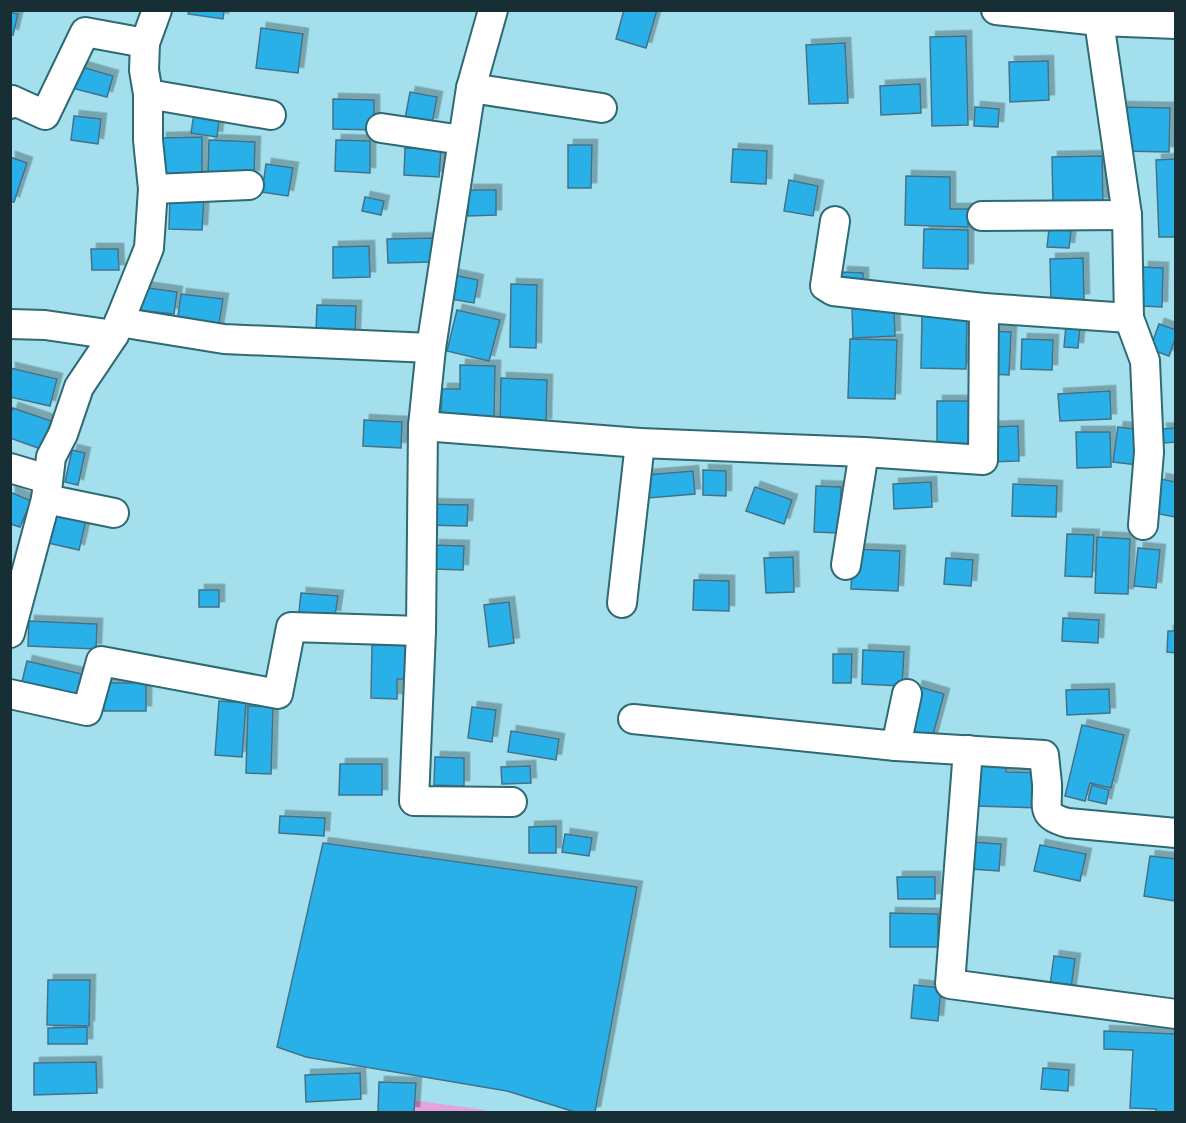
<svg xmlns="http://www.w3.org/2000/svg" width="1186" height="1123" font-family="Lato,sans-serif">
  <defs>
    <filter id="shadow"><feDropShadow dx="5.5" dy="-5.5" stdDeviation="0" flood-color="#0004"/></filter>
  </defs>
  <rect width="100%" height="100%" fill="#a3dfec"/>
  <!-- green -->
  <polygon fill="#e5a2db" points="403,1099 485,1110 485,1112 401,1112"/>
  <!-- building -->
  <g fill="#2cb0e8" stroke="#43728a" stroke-width="1.5" filter="url(#shadow)">
    <polygon points="189,10 224,10 223,19 188,14"/>
    <polygon points="624,10 657,10 646,48 616,39"/>
    <polygon points="10,12 18,14 13,35 10,34"/>
    <polygon points="261,28 303,34 298,73 256,68"/>
    <polygon points="966,36 968,125 932,126 930,37"/>
    <polygon points="845,43 848,103 809,104 806,45"/>
    <polygon points="1048,61 1049,100 1010,102 1009,62"/>
    <polygon points="75,65 113,76 107,97 68,87"/>
    <polygon points="920,84 921,113 881,115 880,86"/>
    <polygon points="410,92 437,97 432,124 405,119"/>
    <polygon points="333,99 374,100 374,130 333,129"/>
    <polygon points="195,107 220,111 217,137 191,133"/>
    <polygon points="975,107 999,109 998,127 974,126"/>
    <polygon points="1122,107 1170,108 1169,152 1121,151"/>
    <polygon points="74,116 101,119 98,144 71,140"/>
    <polygon points="202,137 202,178 161,179 161,138"/>
    <polygon points="209,140 255,142 254,176 208,175"/>
    <polygon points="336,140 370,141 370,173 335,171"/>
    <polygon points="568,145 592,145 591,188 568,188"/>
    <polygon points="405,148 441,149 439,177 404,175"/>
    <polygon points="733,149 767,151 766,184 731,182"/>
    <polygon points="1102,156 1103,203 1053,204 1052,157"/>
    <polygon points="10,157 27,163 14,202 10,201"/>
    <polygon points="1176,159 1176,237 1159,237 1156,160"/>
    <polygon points="266,164 293,168 288,196 262,192"/>
    <polygon points="906,176 950,177 950,209 968,209 968,227 905,225"/>
    <polygon points="789,180 818,186 813,216 784,211"/>
    <polygon points="468,190 496,190 496,215 468,216"/>
    <polygon points="170,196 204,197 202,230 169,229"/>
    <polygon points="365,197 384,201 381,215 362,211"/>
    <polygon points="924,229 968,230 968,269 923,268"/>
    <polygon points="1049,229 1071,231 1069,248 1047,247"/>
    <polygon points="434,238 434,262 388,263 387,239"/>
    <polygon points="369,246 370,277 333,278 333,247"/>
    <polygon points="91,249 118,249 119,270 92,270"/>
    <polygon points="1083,258 1084,299 1051,301 1050,259"/>
    <polygon points="1143,267 1163,268 1162,307 1142,306"/>
    <polygon points="842,272 863,273 863,284 842,284"/>
    <polygon points="454,275 478,280 474,303 450,299"/>
    <polygon points="511,284 537,285 536,348 510,347"/>
    <polygon points="141,287 177,292 174,314 138,310"/>
    <polygon points="181,294 223,299 218,330 177,324"/>
    <polygon points="317,305 356,306 355,334 316,333"/>
    <polygon points="894,307 895,336 853,338 852,309"/>
    <polygon points="457,310 500,320 489,361 447,351"/>
    <polygon points="922,314 967,315 966,369 921,368"/>
    <polygon points="1159,324 1176,330 1176,336 1169,356 1150,349"/>
    <polygon points="1066,325 1080,327 1078,348 1064,347"/>
    <polygon points="992,331 1011,332 1009,375 991,374"/>
    <polygon points="850,339 897,340 895,399 848,398"/>
    <polygon points="1022,339 1053,340 1052,370 1021,369"/>
    <polygon points="460,365 495,366 494,421 441,419 442,389 460,389"/>
    <polygon points="10,368 57,379 50,406 10,397"/>
    <polygon points="501,378 547,380 546,424 500,423"/>
    <polygon points="1110,391 1111,419 1060,421 1058,394"/>
    <polygon points="937,401 978,401 977,449 937,449"/>
    <polygon points="13,408 51,421 41,449 10,438 10,415"/>
    <polygon points="364,420 402,422 401,448 363,446"/>
    <polygon points="1018,426 1019,461 988,462 987,427"/>
    <polygon points="1118,427 1143,430 1138,465 1113,462"/>
    <polygon points="1176,428 1176,442 1163,443 1161,429"/>
    <polygon points="1076,432 1110,432 1111,467 1077,468"/>
    <polygon points="72,450 85,453 78,485 65,482"/>
    <polygon points="703,470 726,471 726,496 703,495"/>
    <polygon points="693,471 695,494 648,498 646,475"/>
    <polygon points="1161,479 1176,482 1176,517 1154,513"/>
    <polygon points="931,482 932,507 894,509 893,484"/>
    <polygon points="1013,484 1057,486 1056,517 1012,516"/>
    <polygon points="816,486 841,487 839,533 814,532"/>
    <polygon points="755,487 792,500 784,524 746,511"/>
    <polygon points="10,492 31,501 20,527 10,524"/>
    <polygon points="426,504 468,505 467,526 425,525"/>
    <polygon points="55,509 87,515 79,550 48,543"/>
    <polygon points="1067,534 1094,535 1092,577 1065,576"/>
    <polygon points="1097,537 1130,539 1128,594 1095,593"/>
    <polygon points="434,545 464,546 463,570 434,569"/>
    <polygon points="1138,548 1160,550 1156,588 1134,586"/>
    <polygon points="853,549 900,551 898,591 851,589"/>
    <polygon points="793,557 794,592 766,593 764,558"/>
    <polygon points="946,558 973,560 971,586 944,584"/>
    <polygon points="694,580 729,581 729,611 693,610"/>
    <rect x="199" y="590" width="20" height="17"/>
    <polygon points="301,593 338,596 335,616 299,612"/>
    <polygon points="509,602 514,643 489,647 484,605"/>
    <polygon points="1063,618 1099,620 1098,643 1062,641"/>
    <polygon points="29,621 97,624 96,649 28,646"/>
    <polygon points="1168,631 1176,631 1176,653 1167,652"/>
    <polygon points="372,645 411,646 410,679 397,679 397,699 371,698"/>
    <polygon points="863,650 904,652 902,686 862,684"/>
    <polygon points="833,654 852,654 851,683 833,683"/>
    <polygon points="27,661 82,674 75,703 20,690"/>
    <rect x="104" y="683" width="42" height="28"/>
    <polygon points="917,686 944,694 931,742 904,734"/>
    <polygon points="1109,689 1110,713 1067,715 1066,690"/>
    <polygon points="219,701 246,703 242,757 215,755"/>
    <polygon points="248,706 273,707 271,774 246,773"/>
    <polygon points="472,707 496,710 492,742 468,738"/>
    <polygon points="1082,725 1124,735 1111,788 1090,783 1085,801 1065,796"/>
    <polygon points="511,731 559,739 556,760 508,752"/>
    <polygon points="435,757 464,758 464,786 434,785"/>
    <polygon points="976,757 1006,757 1006,772 1040,773 1039,808 975,806"/>
    <polygon points="340,764 382,764 382,795 339,795"/>
    <polygon points="530,766 531,783 502,784 501,767"/>
    <polygon points="1092,785 1109,790 1106,804 1088,800"/>
    <polygon points="280,816 325,818 324,836 279,833"/>
    <polygon points="556,826 556,853 529,853 529,827"/>
    <polygon points="565,834 592,838 589,856 562,852"/>
    <polygon points="972,842 1001,844 999,871 971,869"/>
    <polygon points="323,843 637,887 595,1112 575,1112 507,1091 306,1057 277,1047"/>
    <polygon points="1040,845 1086,854 1080,881 1034,871"/>
    <polygon points="1150,856 1176,859 1176,901 1144,896"/>
    <polygon points="897,877 935,877 935,899 898,899"/>
    <polygon points="890,913 938,914 938,947 890,947"/>
    <polygon points="1054,956 1075,959 1070,996 1049,993"/>
    <polygon points="48,980 90,980 89,1026 47,1025"/>
    <polygon points="914,985 941,988 938,1021 911,1018"/>
    <polygon points="87,1027 87,1044 48,1044 48,1028"/>
    <polygon points="1104,1031 1176,1034 1176,1112 1156,1112 1156,1109 1130,1108 1133,1050 1104,1049"/>
    <polygon points="96,1062 97,1093 34,1095 34,1063"/>
    <polygon points="1043,1068 1069,1070 1068,1091 1041,1089"/>
    <polygon points="360,1073 361,1099 306,1102 305,1075"/>
    <polygon points="379,1082 416,1083 414,1112 378,1112"/>
  </g>
  <g fill="none" stroke-linecap="round" stroke-linejoin="round">
    <!-- minor casing -->
    <g stroke="#2e6974" stroke-width="32">
      <g id="minor">
        <polyline points="493,10 471,88 431,348 423,426 421,631 414,801 512,802"/>
        <polyline points="996,10 1099,21 1176,24"/>
        <polyline points="1099,21 1127,215 1129,318 1145,361 1149,452 1143,525"/>
        <polyline points="471,88 602,108"/>
        <polyline points="148,94 271,115"/>
        <polyline points="10,104 12,100 45,115 85,32 145,43"/>
        <polyline points="381,128 462,140"/>
        <polyline points="153,189 249,185"/>
        <polyline points="982,216 1127,215"/>
        <polyline points="835,221 825,286 833,291 984,308"/>
        <polyline points="119,322 224,339 431,348"/>
        <polyline points="10,324 45,325 114,335"/>
        <polyline points="423,426 640,443 864,452 983,460 984,308 1129,318"/>
        <polyline points="10,468 47,479"/>
        <polyline points="46,499 114,513"/>
        <polyline points="846,565 864,452"/>
        <polyline points="622,603 640,443"/>
        <polyline points="10,633 46,499 51,457 63,434 79,387 114,335 149,248 153,189 148,140 148,94 144,70 145,43 157,10"/>
        <polyline points="10,694 87,711 101,661 278,694 291,627 421,631"/>
        <path d="M633,719L896,746L1044,755C1045,764 1046,774 1047,784C1048,807 1040,816 1068,823L1176,833"/>
        <polyline points="896,746 907,694"/>
        <polyline points="968,750 950,984 1176,1014"/>
      </g>
    </g>
    <!-- minor -->
    <use href="#minor" stroke="#fff" stroke-width="28"/>
  </g>
  <!-- border -->
  <rect width="1186" height="1123" fill="none" stroke="#172f34" stroke-width="24"/>
</svg>
